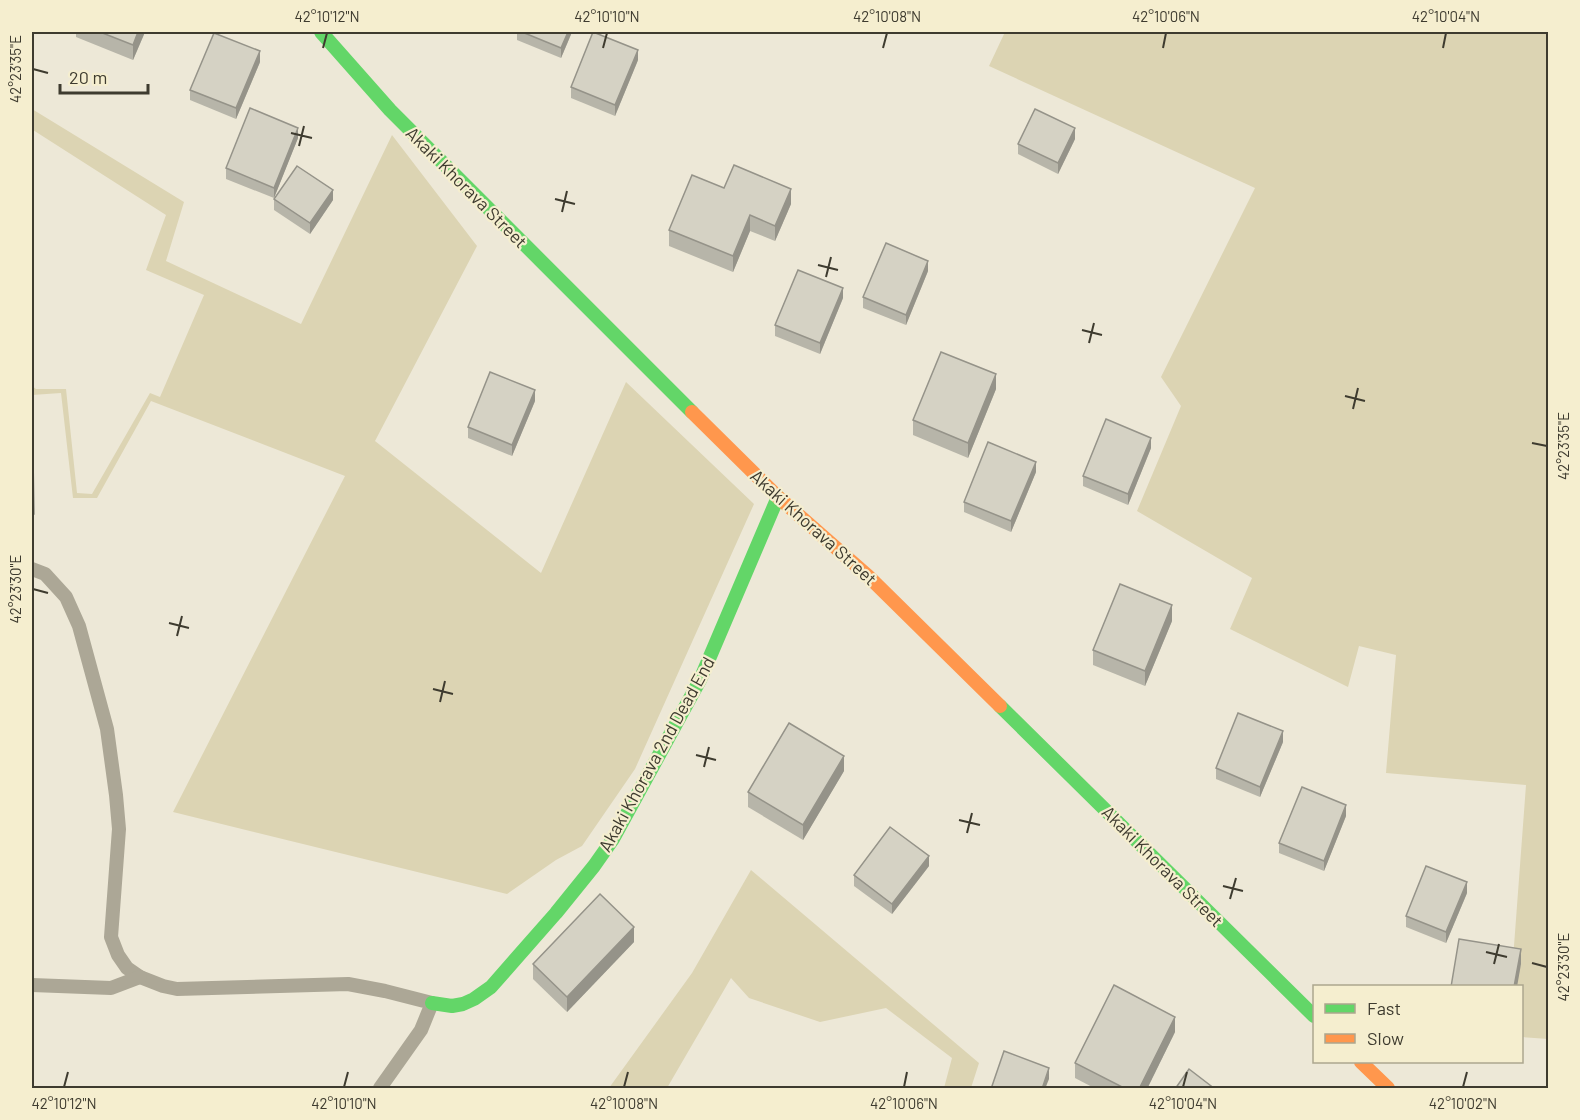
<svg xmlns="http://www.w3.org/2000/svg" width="1580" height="1120" font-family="Barlow,sans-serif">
  <rect width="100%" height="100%" fill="#ede8d7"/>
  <!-- green -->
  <g fill="#dcd4b3">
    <polygon points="1005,32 1548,32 1548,1039 1522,1037 1522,986 1511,986 1526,785 1386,773 1396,655 1359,646 1348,687 1230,629 1252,578 1137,511 1181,406 1161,377 1255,188 989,66"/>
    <polygon points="32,109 184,202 166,261 301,324 392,135 477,246 375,441 541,573 626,382 754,504 635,769 582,846 556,860 507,894 173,812 345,476 151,401 97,498 73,498 61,393 32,395 32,386 36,389 66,389 77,493 92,494 150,393 160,397 204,295 146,270 166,215 33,130 32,133"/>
    <polygon points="751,870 979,1063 971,1088 944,1088 952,1058 886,1008 820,1022 749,998 731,978 667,1088 609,1088 692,973"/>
  </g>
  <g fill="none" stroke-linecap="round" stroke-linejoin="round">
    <!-- lane -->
    <g stroke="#aca796" stroke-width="14">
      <polyline points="32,569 45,574 66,597 79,626 107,729 116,795 119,829 111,937 118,955 127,968 140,977 163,986 177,989 348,984 385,991 432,1003 421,1030 380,1088"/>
      <polyline points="32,985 111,988 140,977"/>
    </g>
    <!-- fast -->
    <g stroke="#63d668" stroke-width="14">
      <polyline points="321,32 390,110 692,412"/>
      <polyline points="1000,706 1314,1016"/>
      <polyline points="432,1003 452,1006 463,1004 474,999 491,987 556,913 594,866 613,839 700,680 778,497"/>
    </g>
    <!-- slow -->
    <g stroke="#ff974d" stroke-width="14">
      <polyline points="692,412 778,497 868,576 1000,706"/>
      <polyline points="1361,1062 1388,1088"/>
    </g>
  </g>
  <!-- wall -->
  <g fill="#b7b5a9">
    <polygon points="76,32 145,32 133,60 76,37"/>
    <polygon points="517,32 572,32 561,58 517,40"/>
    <polygon points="638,60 615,116 571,98 571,87"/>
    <polygon points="260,62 236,119 190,100 190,90"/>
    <polygon points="298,138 274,198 226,179 226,168"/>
    <polygon points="1075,139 1058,174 1018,154 1018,144"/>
    <polygon points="724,188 791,204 775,241 750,231 733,272 669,246 669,230"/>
    <polygon points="274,199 333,200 310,234 274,210"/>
    <polygon points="928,271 906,325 863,308 863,297"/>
    <polygon points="843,298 820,354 775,336 775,325"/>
    <polygon points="996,389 968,458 913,435 913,420"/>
    <polygon points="535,401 512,456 468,438 468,427"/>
    <polygon points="1151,448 1128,505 1083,486 1083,476"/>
    <polygon points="32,458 33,458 34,529 32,530"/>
    <polygon points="1036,472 1011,532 964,512 964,502"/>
    <polygon points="1172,621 1145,686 1093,665 1093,650"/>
    <polygon points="1283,742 1260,797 1216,779 1216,768"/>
    <polygon points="844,771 803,840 748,807 748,792"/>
    <polygon points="1346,816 1324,871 1279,853 1279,843"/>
    <polygon points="929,866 892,914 854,886 854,875"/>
    <polygon points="1467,893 1446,943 1406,927 1406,916"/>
    <polygon points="634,942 567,1012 533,979 533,964"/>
    <polygon points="1175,1032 1147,1089 1096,1089 1075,1078 1075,1063"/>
  </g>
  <!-- shaded-wall -->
  <g fill="#959389">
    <polygon points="138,32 145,32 133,60 133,45"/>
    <polygon points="568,32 572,32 561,58 561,48"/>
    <polygon points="638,50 638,60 615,116 615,105"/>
    <polygon points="260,51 260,62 236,119 236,108"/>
    <polygon points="298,128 298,138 274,198 274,188"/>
    <polygon points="1075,128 1075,139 1058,174 1058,163"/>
    <polygon points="791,189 791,204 775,241 775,226"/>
    <polygon points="333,190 333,200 310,234 310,223"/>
    <polygon points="750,215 750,231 733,272 733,256"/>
    <polygon points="928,261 928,271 906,325 906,315"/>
    <polygon points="843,288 843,298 820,354 820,343"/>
    <polygon points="996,374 996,389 968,458 968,443"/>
    <polygon points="535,390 535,401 512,456 512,445"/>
    <polygon points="1151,438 1151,448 1128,505 1128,494"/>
    <polygon points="1036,462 1036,472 1011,532 1011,521"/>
    <polygon points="1172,605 1172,621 1145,686 1145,671"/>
    <polygon points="1283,731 1283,742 1260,797 1260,787"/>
    <polygon points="844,756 844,771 803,840 803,825"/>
    <polygon points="1346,805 1346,816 1324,871 1324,861"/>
    <polygon points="929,856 929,866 892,914 892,904"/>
    <polygon points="1467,882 1467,893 1446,943 1446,932"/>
    <polygon points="634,927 634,942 567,1012 567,997"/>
    <polygon points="1521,949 1521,964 1517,987 1514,987"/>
    <polygon points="1175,1017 1175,1032 1147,1089 1139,1089"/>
    <polygon points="1049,1068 1049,1079 1045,1089 1042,1089"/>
  </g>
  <!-- building -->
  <g fill="#d5d2c4" stroke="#959389" stroke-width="1.5">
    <polygon points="100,32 138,32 133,45"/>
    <polygon points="522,32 568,32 561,48"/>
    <polygon points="593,32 638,50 615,105 571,87"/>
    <polygon points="214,33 260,51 236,108 190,90"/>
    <polygon points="250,108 298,128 274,188 226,168"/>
    <polygon points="1035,109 1075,128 1058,163 1018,144"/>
    <polygon points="734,165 791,189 775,226 750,215 733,256 669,230 692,175 724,188"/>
    <polygon points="297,166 333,190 310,223 274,199"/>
    <polygon points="886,243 928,261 906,315 863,297"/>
    <polygon points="798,270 843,288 820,343 775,325"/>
    <polygon points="941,352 996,374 968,443 913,420"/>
    <polygon points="490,372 535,390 512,445 468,427"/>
    <polygon points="1106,419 1151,438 1128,494 1083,476"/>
    <polygon points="988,442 1036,462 1011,521 964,502"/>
    <polygon points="32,458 33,458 34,514 32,514"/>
    <polygon points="1120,584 1172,605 1145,671 1093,650"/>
    <polygon points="1238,713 1283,731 1260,787 1216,768"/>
    <polygon points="789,723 844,756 803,825 748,792"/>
    <polygon points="1302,787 1346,805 1324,861 1279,843"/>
    <polygon points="890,827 929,856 892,904 854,875"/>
    <polygon points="1426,866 1467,882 1446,932 1406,916"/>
    <polygon points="600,894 634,927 567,997 533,964"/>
    <polygon points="1459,939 1521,949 1514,987 1451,987"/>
    <polygon points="1114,985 1175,1017 1139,1089 1126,1089 1075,1063"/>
    <polygon points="1004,1051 1049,1068 1042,1089 991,1089"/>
    <polygon points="1189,1069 1215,1089 1175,1089"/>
  </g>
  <!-- ticks -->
  <path fill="none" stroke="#3e3b2f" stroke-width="2" d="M323,48L327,33M603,48L607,33M883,48L887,33M1163,48L1166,33M1443,48L1446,33M33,69L48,73M291,133L312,138M299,146L304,126M555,199L575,204M562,212L567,191M818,265L838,270M826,277L831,257M1082,330L1102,335M1089,343L1094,323M1345,396L1365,401M1353,409L1358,388M1532,443L1547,446M33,589L48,593M169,623L189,628M177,636L182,616M433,689L453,694M440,702L445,681M696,755L716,760M704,767L709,747M959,820L980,825M967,833L972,813M1223,886L1243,891M1230,899L1236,878M1486,952L1507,957M1532,963L1547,967M1494,964L1499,944M64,1087L68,1072M344,1087L348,1072M624,1087L628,1072M904,1087L907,1072M1183,1087L1187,1072M1463,1087L1467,1072"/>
  <g text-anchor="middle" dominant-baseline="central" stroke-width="4.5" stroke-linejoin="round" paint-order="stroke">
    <!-- street labels -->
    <g font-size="18" fill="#3e3b2f" stroke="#f5eecf">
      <text transform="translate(467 187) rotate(45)">Akaki Khorava Street</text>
      <text transform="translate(814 527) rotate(42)">Akaki Khorava Street</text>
      <text transform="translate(656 754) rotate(-61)">Akaki Khorava 2nd Dead End</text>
      <text transform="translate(1163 866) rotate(45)">Akaki Khorava Street</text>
    </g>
  </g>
  <!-- border -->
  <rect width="1580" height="1120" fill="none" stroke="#f5eecf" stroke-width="66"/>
  <!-- legend -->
  <rect x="1313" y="985" width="210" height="78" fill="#f5eecf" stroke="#aca68f" stroke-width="1.5"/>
  <rect x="1325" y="1004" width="30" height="9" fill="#63d668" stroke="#aca68f" stroke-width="1.5"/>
  <text x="1367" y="1015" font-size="18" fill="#3e3b2f">Fast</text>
  <rect x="1325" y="1034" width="30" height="9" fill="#ff974d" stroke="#aca68f" stroke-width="1.5"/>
  <text x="1367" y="1045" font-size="18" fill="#3e3b2f">Slow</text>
  <!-- scale -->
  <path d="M60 84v9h88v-9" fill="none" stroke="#3e3b2f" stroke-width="3"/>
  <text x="69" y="84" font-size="18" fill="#3e3b2f" stroke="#f5eecf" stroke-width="4.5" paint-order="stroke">20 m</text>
  <rect x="33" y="33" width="1514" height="1054" fill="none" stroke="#3e3b2f" stroke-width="2"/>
  <g font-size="15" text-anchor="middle" fill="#3e3b2f">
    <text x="327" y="22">42°10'12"N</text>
    <text x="607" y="22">42°10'10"N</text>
    <text x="887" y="22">42°10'08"N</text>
    <text x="1166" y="22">42°10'06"N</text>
    <text x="1446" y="22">42°10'04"N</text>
    <text transform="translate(16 69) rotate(-90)" y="5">42°23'35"E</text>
    <text transform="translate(1564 446) rotate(-90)" y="5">42°23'35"E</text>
    <text transform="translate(16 589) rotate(-90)" y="5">42°23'30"E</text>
    <text transform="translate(1564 967) rotate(-90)" y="5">42°23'30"E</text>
    <text x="64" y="1109">42°10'12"N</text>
    <text x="344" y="1109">42°10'10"N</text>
    <text x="624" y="1109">42°10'08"N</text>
    <text x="904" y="1109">42°10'06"N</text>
    <text x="1183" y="1109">42°10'04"N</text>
    <text x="1463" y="1109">42°10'02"N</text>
  </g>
</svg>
